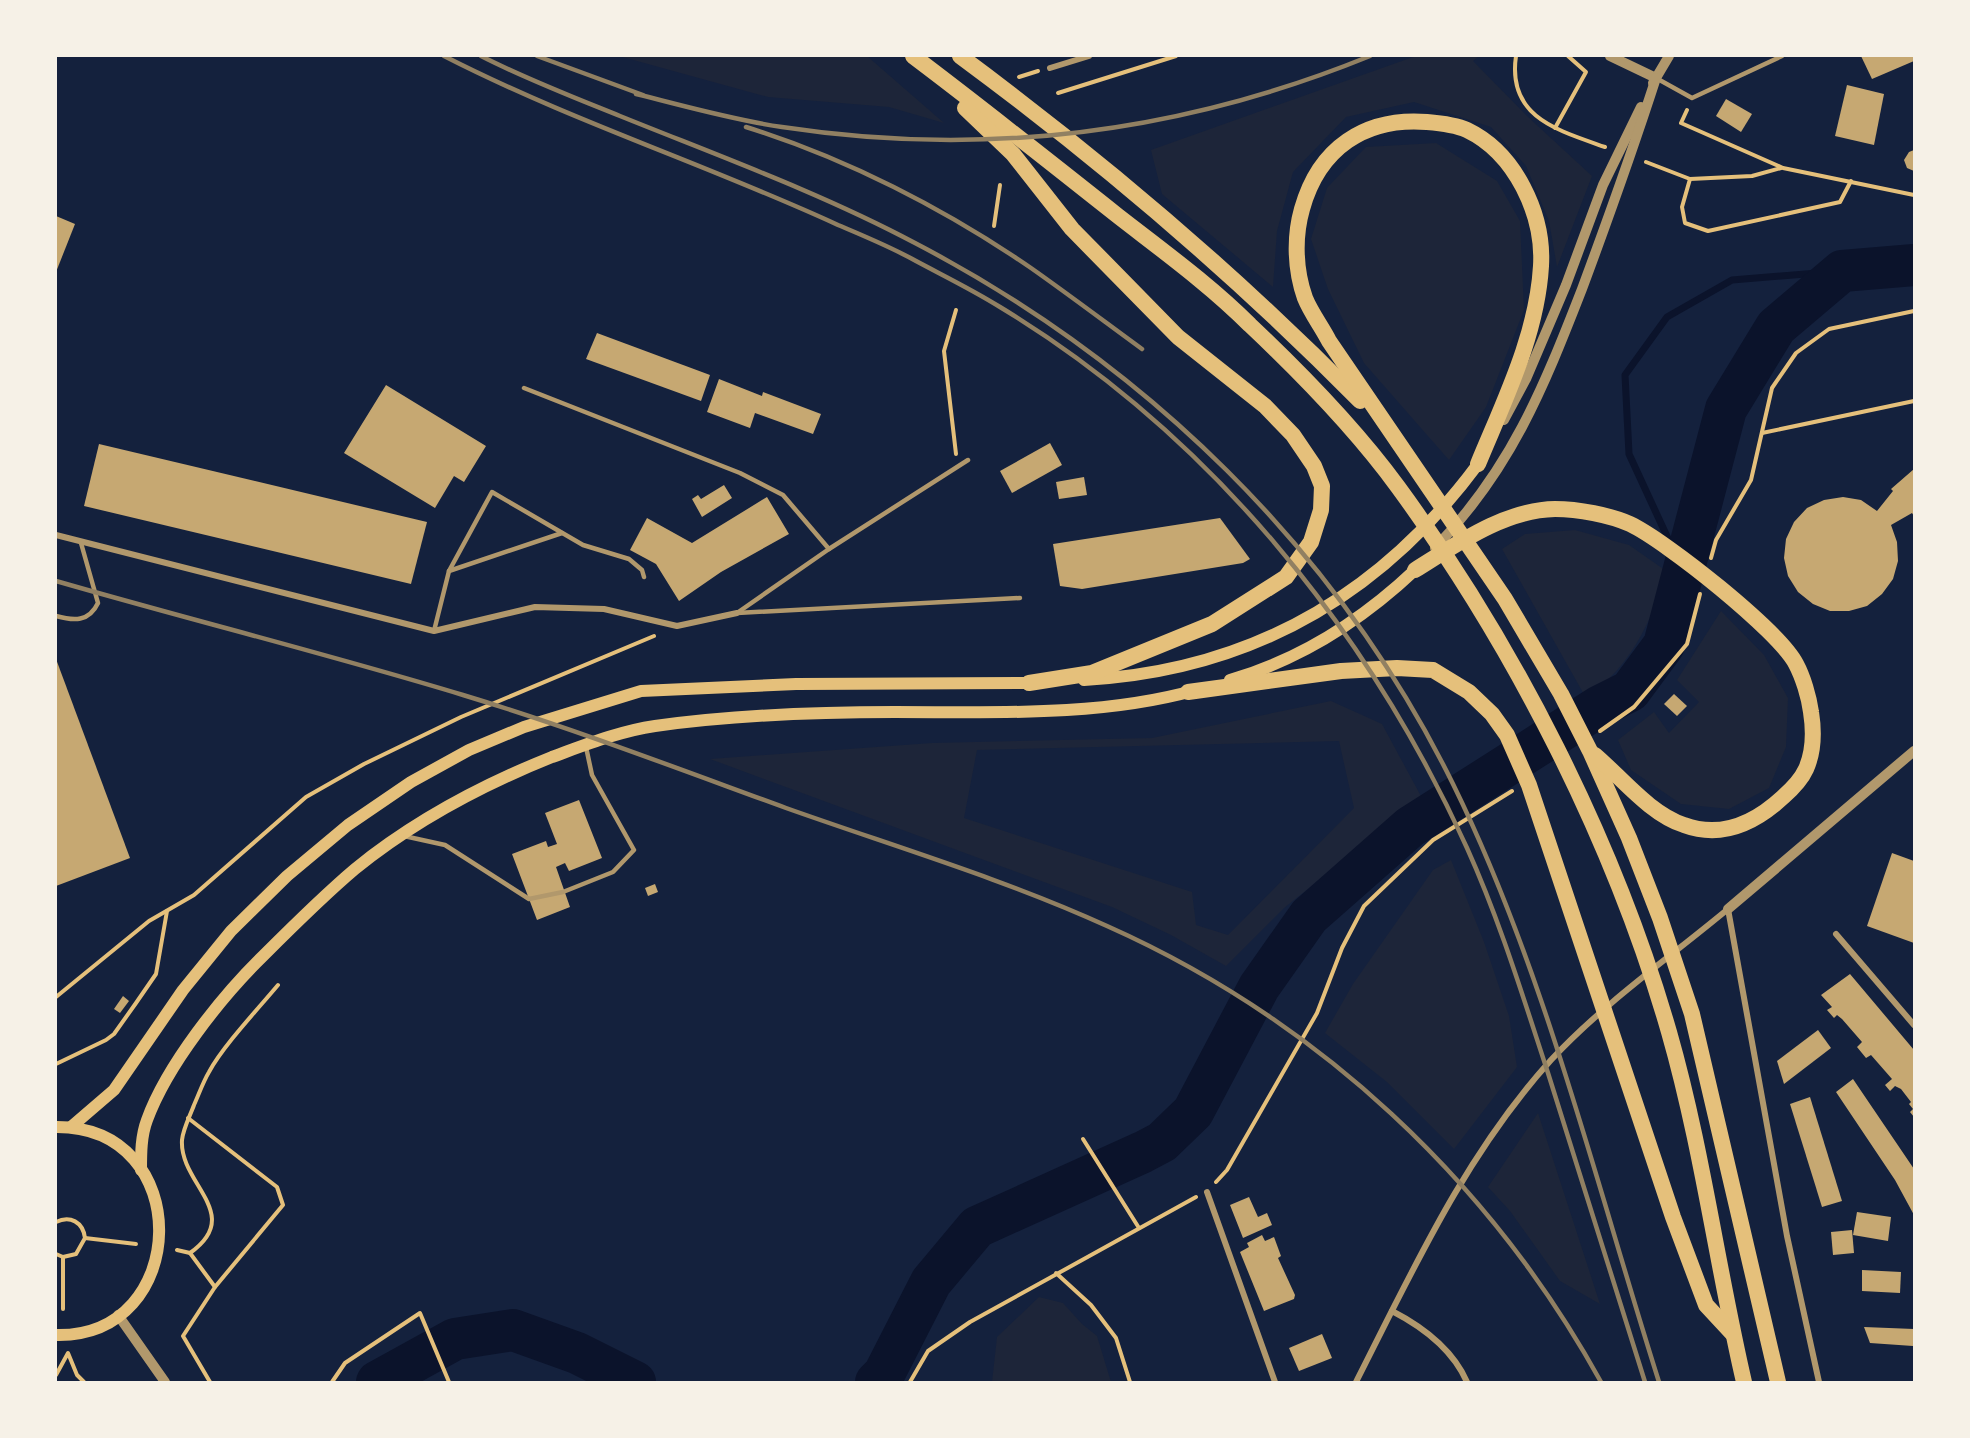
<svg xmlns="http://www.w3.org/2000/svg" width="1970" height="1438" font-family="'IBM Plex Serif',serif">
  <rect width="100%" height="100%" fill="#14213d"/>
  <!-- green -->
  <g fill="#1d2539" fill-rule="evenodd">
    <polygon points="619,56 867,56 944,123 889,107 768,97"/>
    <polygon points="1416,56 1479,56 1473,61 1527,116 1592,176 1557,267 1549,221 1526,166 1491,127 1414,102 1346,117 1293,172 1277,231 1273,287 1162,194 1151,150"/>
    <polygon points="1436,143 1497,181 1520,221 1524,310 1486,407 1449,460 1364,363 1328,289 1311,239 1327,188 1366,147"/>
    <path d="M1575,530L1629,545L1669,573C1647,626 1634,663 1586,698L1502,549L1525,534Z"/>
    <polygon points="1721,611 1764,655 1788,698 1786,747 1769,788 1729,809 1681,804 1631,770 1618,740 1654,712 1669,733 1699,702 1677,680"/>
    <path d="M1331,701L1382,724L1422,798L1284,908L1226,966L1171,935L1112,907L710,759L932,743L1152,738ZM1339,741L1354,808L1228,935L1196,925L1192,892L964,818L977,750Z"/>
    <polygon points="1451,860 1484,942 1509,1016 1517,1067 1454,1149 1387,1082 1325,1033 1353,984 1433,870"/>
    <polygon points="1538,1113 1600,1304 1560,1281 1510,1211 1488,1187"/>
    <polygon points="1039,1297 1063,1303 1082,1324 1097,1336 1111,1382 992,1382 997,1337"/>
  </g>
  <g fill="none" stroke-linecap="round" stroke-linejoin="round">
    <!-- stream -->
    <g stroke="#0b132b" stroke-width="7">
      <polyline points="1671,545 1629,454 1625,375 1667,317 1732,280 1842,271"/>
      <polyline points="1678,560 1684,573"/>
    </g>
    <!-- river -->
    <g stroke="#0b132b" stroke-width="42">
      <polyline points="377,1382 455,1339 513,1330 577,1353 635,1382"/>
      <polyline points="876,1382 884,1374 931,1282 977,1227 1143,1152 1162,1142 1193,1112 1259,987 1309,916 1410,827 1600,706 1630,691 1664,645 1726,409 1776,327 1842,271 1914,265"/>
    </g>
  </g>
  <!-- building -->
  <g fill="#c6a872">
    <polygon points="1861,56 1914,56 1914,61 1872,79"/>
    <polygon points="1847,85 1884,94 1874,145 1835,136"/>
    <polygon points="1726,99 1752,114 1741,132 1716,116"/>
    <polygon points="1914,150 1914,171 1907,168 1904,160 1909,152"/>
    <polygon points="56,216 75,224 56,272"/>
    <polygon points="597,333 710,375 701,401 586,359"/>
    <polygon points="719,379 762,396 763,392 821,414 813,434 755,413 750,428 707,412"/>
    <polygon points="386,385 486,446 464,482 454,476 435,508 344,453"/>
    <polygon points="1050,443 1062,465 1012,493 1000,471"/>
    <polygon points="99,444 427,522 411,584 84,506"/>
    <polygon points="1914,469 1914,516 1912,513 1891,525 1897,542 1898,561 1893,579 1882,594 1867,606 1849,611 1830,611 1813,604 1798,592 1788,576 1784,558 1786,539 1794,522 1807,508 1824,500 1843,497 1861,500 1877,511 1893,491 1891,489"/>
    <polygon points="1084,477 1087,495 1059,499 1056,482"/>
    <polygon points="724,485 732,498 702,517 692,499 698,495 701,499"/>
    <polygon points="767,497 789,534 721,572 679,601 656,564 630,550 647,518 692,543"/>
    <polygon points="1220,518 1250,559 1243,563 1082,589 1060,586 1053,544"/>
    <polygon points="56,659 130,858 56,886"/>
    <polygon points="1674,694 1687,706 1677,716 1664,704"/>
    <polygon points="579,800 602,858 569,871 565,863 556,867 570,907 537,920 512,854 546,841 548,847 557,844 545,813"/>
    <polygon points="1892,853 1914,861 1914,943 1867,926"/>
    <polygon points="655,884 658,892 648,896 645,888"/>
    <polygon points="1850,974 1914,1050 1914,1117 1910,1112 1913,1109 1909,1104 1911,1102 1901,1089 1895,1086 1890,1091 1885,1085 1892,1079 1871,1055 1866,1058 1857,1047 1862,1042 1842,1019 1837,1015 1834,1018 1827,1010 1832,1007 1821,995"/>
    <polygon points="123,996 129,1001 120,1013 114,1009"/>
    <polygon points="1818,1030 1831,1048 1784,1084 1777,1061"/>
    <polygon points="1853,1079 1914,1169 1914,1215 1895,1180 1836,1092"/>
    <polygon points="1810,1097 1842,1201 1822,1207 1790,1104"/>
    <polygon points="1249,1197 1258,1217 1267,1213 1272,1225 1243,1238 1230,1205"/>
    <polygon points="1857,1212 1891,1217 1888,1241 1853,1235"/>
    <polygon points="1852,1230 1854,1253 1833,1255 1831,1232"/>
    <polygon points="1262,1235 1265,1241 1274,1237 1281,1256 1278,1258 1295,1295 1294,1299 1264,1311 1240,1252 1249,1247 1247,1243"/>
    <polygon points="1862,1270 1901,1272 1900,1293 1862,1291"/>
    <polygon points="1864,1327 1914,1329 1913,1346 1870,1343"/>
    <polygon points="1322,1334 1332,1358 1299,1371 1289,1348"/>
  </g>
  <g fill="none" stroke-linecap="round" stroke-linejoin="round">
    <!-- path -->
    <g stroke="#e5c07b" stroke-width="4">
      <path d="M1516,56C1507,117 1557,130 1605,147"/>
      <polyline points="1019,77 1038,71"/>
      <polyline points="1058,93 1176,56"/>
      <polyline points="1687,110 1681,123 1783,168 1914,195"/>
      <polyline points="1555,128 1586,72 1568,56"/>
      <polyline points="1646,162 1690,179 1682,207 1685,223 1708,231 1840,202 1851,181"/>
      <polyline points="1690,179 1752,176 1781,168"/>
      <polyline points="994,226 1000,185"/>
      <polyline points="1762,433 1914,401"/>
      <polyline points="956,454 944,351 956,310"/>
      <polyline points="1711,558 1716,540 1751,480 1772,388 1796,353 1829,329 1914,311"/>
      <polyline points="1600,731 1634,707 1687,644 1700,594"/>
      <polyline points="56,997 149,921 194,895 306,797 364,764 461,717 654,636"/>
      <polyline points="56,1064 106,1040 114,1034 136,1003 156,974 167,911"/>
      <polyline points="188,1118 277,1187 283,1205 215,1287 183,1336 210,1382"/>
      <polyline points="1083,1139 1139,1228"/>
      <polyline points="1216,1182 1227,1170 1317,1013 1342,948 1364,906 1433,840 1512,791"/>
      <path d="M56,1222C70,1215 83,1222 85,1238L76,1254L63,1257L56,1254"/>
      <polyline points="85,1238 136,1244"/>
      <polyline points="177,1250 190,1253 215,1287"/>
      <path d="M190,1253C245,1214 179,1184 182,1140C183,1129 190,1116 194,1105C199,1094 203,1082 209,1072C223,1046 258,1009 278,985"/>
      <polyline points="63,1257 63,1309"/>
      <polyline points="1056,1273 1091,1305 1116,1338 1130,1382"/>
      <polyline points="56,1375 68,1353 77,1375 84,1382"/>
      <polyline points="332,1382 345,1363 420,1313 449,1382"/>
      <polyline points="910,1382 928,1351 970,1322 1196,1197"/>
    </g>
    <!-- service -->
    <g stroke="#b1986c" stroke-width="4.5">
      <polyline points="1656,78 1692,98 1782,56"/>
      <polyline points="524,388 740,473 783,495 829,549"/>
      <polyline points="449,571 562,533"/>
      <polyline points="737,613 1020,598"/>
      <polyline points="737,613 829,549 968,460"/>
      <path d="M56,616C74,621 89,622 98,603L81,543"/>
      <polyline points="434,631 449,571 492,492 583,545 629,559 642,570 644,577"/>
      <polyline points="404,836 445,845 529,899 563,892 613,872 634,850 592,775 586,747"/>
    </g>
    <!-- minor -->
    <g stroke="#b1986c" stroke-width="6">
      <polyline points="1050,68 1089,56"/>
      <polyline points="56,535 434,631 535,607 604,609 677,626 737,613"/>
      <polyline points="1836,934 1914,1025"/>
      <polyline points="1207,1192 1275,1382"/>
      <path d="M1392,1311C1423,1327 1453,1350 1467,1382"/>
      <path d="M1356,1382C1413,1270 1465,1155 1551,1060C1603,1004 1669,958 1728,909L1787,1236L1819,1382"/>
    </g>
    <!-- tertiary -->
    <g stroke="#b1986c" stroke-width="10">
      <polyline points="1610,56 1656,78"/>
      <polyline points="1653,83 1669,56"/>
      <polyline points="1504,420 1526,379 1566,285 1603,185 1641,107"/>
      <path d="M1435,548C1511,469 1543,389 1582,289C1608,219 1633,149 1656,78"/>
      <polyline points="1728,909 1914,751"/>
      <polyline points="118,1315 165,1382"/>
    </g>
    <!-- secondary -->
    <g stroke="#e5c07b" stroke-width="12">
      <path d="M1084,680C1249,671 1380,596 1478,464"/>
      <path d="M1230,680C1302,659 1361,621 1415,570"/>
      <path d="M56,1127C196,1126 191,1338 56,1335"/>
      <polyline points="71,1127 114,1090 183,990 231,931 287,876 348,825 411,782 469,750 524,727 641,691 796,684 1036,683"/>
      <path d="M141,1170C141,1153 141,1136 147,1120C167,1065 222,996 263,956C293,926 323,896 355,869C414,821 482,785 552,757C585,745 620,731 655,726C734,715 815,712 895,712C993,712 1100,717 1196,690"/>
    </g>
    <!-- trunk -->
    <g stroke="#e5c07b" stroke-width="16">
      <path d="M913,56C982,108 1050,162 1118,216C1163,251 1210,285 1250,325C1303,375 1355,428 1398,487C1515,647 1614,841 1669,1032C1702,1147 1717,1266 1744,1382"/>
      <path d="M960,56C1102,161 1236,275 1360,401"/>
      <polyline points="965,108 1013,154 1072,229 1178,337 1265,406 1293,435 1314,466 1322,486 1321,510 1311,542 1286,577 1212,624 1092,673 1029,683"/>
      <path d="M1478,464C1504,401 1537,335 1541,266C1544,214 1515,153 1467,130C1456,125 1439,123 1427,122C1365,117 1319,148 1302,209C1294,237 1295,270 1305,298C1311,313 1322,327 1329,341L1505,599L1561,694L1590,751L1629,838L1660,918L1692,1014L1778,1382"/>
      <path d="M1415,570C1457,544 1504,510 1555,509C1578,509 1610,515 1630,524C1666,541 1779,631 1796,664C1803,677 1809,697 1811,712C1814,731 1814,751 1806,769C1801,780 1791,790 1783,797C1755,823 1722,839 1684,825C1650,814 1622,778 1595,755"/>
      <polyline points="1188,692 1341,671 1397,668 1433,670 1469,692 1492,714 1507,735 1529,785 1673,1217 1706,1305 1732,1333"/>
    </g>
    <!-- rail -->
    <g stroke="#918062" stroke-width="4.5">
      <path d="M444,56C571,121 708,165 838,225C864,236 891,247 916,261C944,276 973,290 1000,307C1208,433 1367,628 1467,848C1500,921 1523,997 1548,1073C1581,1176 1613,1279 1645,1382"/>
      <path d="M481,56C526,79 573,97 620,116C719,156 821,193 915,243C1145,363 1338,550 1453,784C1545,971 1596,1184 1659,1382"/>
      <polyline points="537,56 643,95"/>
      <path d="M636,94C685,106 733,120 782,127C985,158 1181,133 1370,56"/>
      <path d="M746,127C846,158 945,209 1031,268C1068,294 1105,322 1142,349"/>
      <path d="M56,581C191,620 328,654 463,695C572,728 679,769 786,808C893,846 1004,879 1107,926C1318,1020 1490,1181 1601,1382"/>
    </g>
  </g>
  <!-- border -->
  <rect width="1970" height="1438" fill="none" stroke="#f6f1e7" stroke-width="114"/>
</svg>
